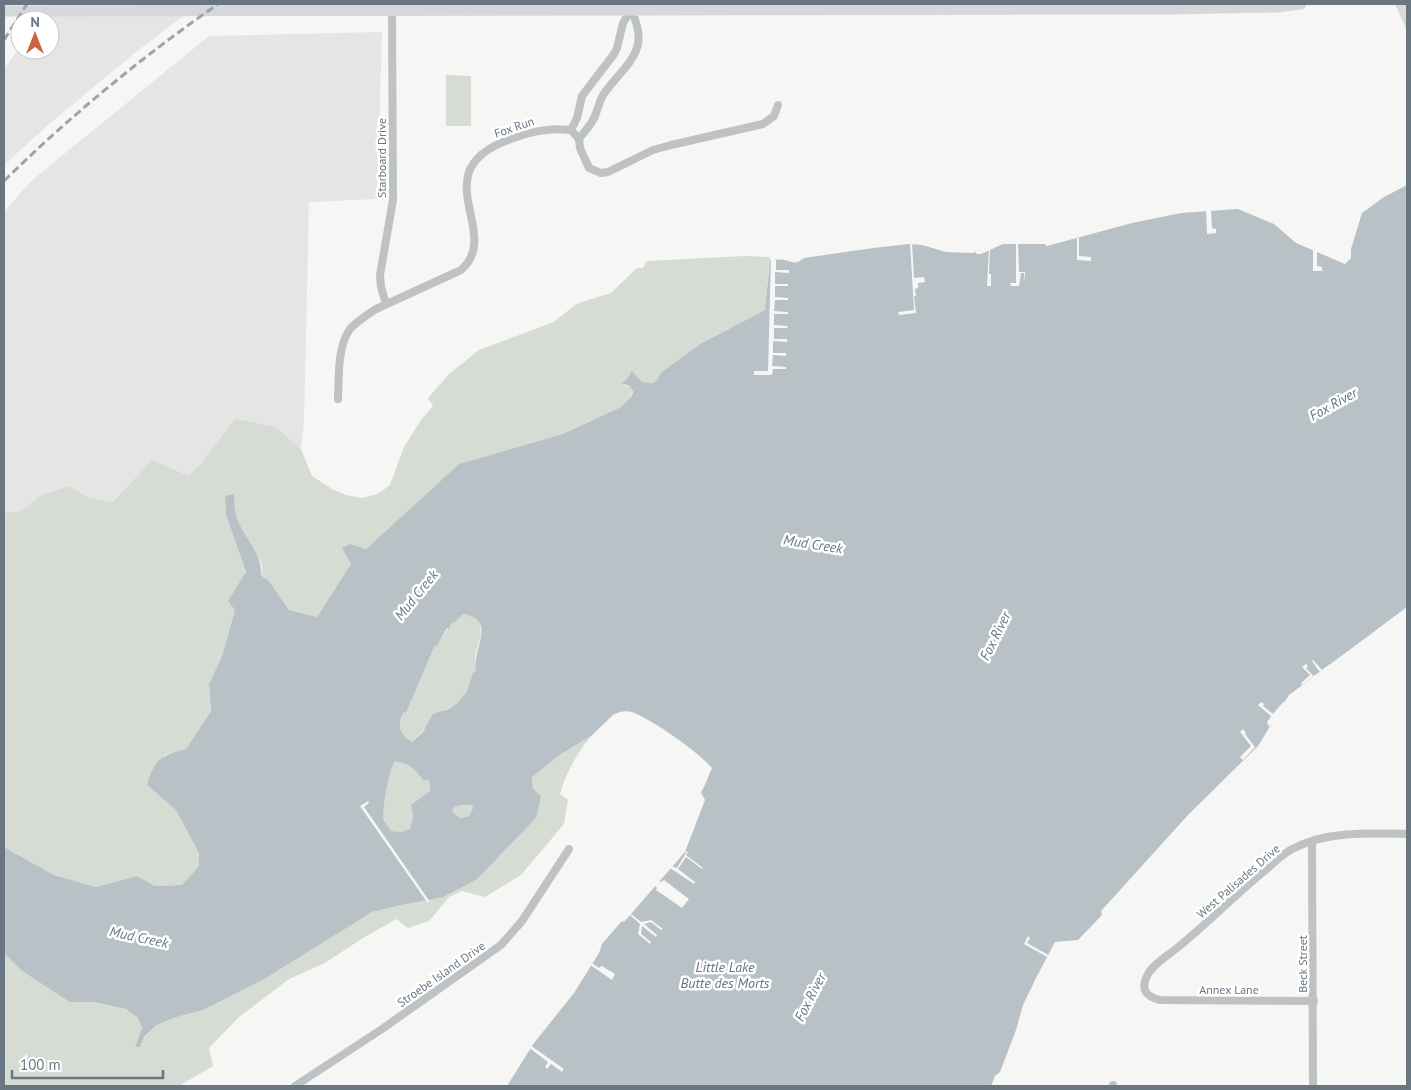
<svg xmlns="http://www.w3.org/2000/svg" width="1411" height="1090" font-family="'PT Sans',sans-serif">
  <rect width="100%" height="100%" fill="#f6f6f4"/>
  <!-- built -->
  <g fill="#e4e5e4">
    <polygon points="48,4 199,4 136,52 48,125 4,165 4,70 20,46 20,50 50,50 50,20 38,20"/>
    <polygon points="382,32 377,199 309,202 304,423 301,449 276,427 202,462 189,476 152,460 113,502 89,498 69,486 41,495 21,511 4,513 4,212 31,181 209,36"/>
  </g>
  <!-- green -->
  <g fill="#d6dbd4">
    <polygon points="1395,4 1407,4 1407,31 1406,28"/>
    <polygon points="446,75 471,76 471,126 446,126"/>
    <path d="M745,256L770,257L765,310L700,344L662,372L657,380L653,383L642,382L632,372L628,378L623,381L624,385L630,386L632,388L631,397L621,407L563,434L459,464L366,549L350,544L343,548L351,564L317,617L289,610L269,581L261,574C262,571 263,566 261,563C255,547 230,520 235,503L225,496L226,515L246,572L229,601L235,610L222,656L209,684L211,711L186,749L165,755L147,785L176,810L199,855V866L182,885L155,886L137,876L96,887L54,875L4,847V513L21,511L41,495L69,486L89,498L113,502L152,460L189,476L202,462L235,419L276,427L301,449L312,476L332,489L346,495L362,498L378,494L390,485L404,447L421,420L433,406L428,398L449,374L479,350L554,322L576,304L611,293L637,268H643L647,261Z"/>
    <path d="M463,614L473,616L477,618L480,624L481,635L475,656L476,670L471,679L467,691L458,702L451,708L443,710L412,742C400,735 396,725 404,712L406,713L434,646L438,644L448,628L449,629L450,624L455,622Z"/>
    <path d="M591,736C577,754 566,772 560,794L568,800L564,824L521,875L485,897L462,891L449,897L429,921L408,928L396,919L363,938L325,963L289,979L238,1018L209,1048L213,1066L179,1086H94V1085L92,1086H4V953L22,971L70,1001L94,1002L126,1009L138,1018L142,1028L135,1047L157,1025L173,1018L203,1010L372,912L406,904L477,879L536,818L532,777L561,754Z"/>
    <path d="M395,761C406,763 415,766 421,777L428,779L430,784V791L411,805L413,817L410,829L401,832L391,831C388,827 384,822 383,817C382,805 388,770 395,761Z"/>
    <polygon points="462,805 472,805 473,808 469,816 461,818 452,812 454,807"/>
  </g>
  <!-- water -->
  <path fill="#b8c1c5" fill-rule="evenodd" d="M1407,185V607L1289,695L1258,746L1188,815L1101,911L1102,915L1078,940L1055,942L1036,978L1023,1005L1016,1030L1000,1072L995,1076L991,1086H507L534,1043L574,993L599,953L602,944L622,921L624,922L685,852L705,800L701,792C706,785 708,776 712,768C699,752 651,719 632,712C626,710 618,712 613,715L591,736L561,754L532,777L533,789L541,796L536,818L477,879L443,897L406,904L372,912L264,979L203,1010L173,1018L157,1025L144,1037L140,1047H135L142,1028L138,1018L126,1009L94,1002H70L22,971L4,953V847L54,875L96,887L137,876L155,886L182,885L199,866V854L176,810L147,785C155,759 160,756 186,749L211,711L209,684L222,656L235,610L228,601L246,572L226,515L225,496L234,494C235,504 234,511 238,521C245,539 263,555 261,575L269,581L289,610L317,617L351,564L342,548L350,544L366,549L459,464L563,434L621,407L631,397L633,392L630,386L621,383L628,378L632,371L642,382L653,383L657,380L662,372L700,344L765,310L770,260C774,260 780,259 784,260C793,262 796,265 804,258L873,248L909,244L922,245L946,252L973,253L975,252L977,254H981L1003,244H1045L1047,246L1132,223L1181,213L1238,209L1274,224L1296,243L1345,264L1351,258V249L1362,213L1384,197ZM463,614C498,620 472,648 476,670L473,673L467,691L458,702L451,708L433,714L423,732L412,742C400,735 396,725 404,712L406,713L434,647L438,644L447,628L450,629V624L455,622ZM395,761C412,765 413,767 424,781L428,779L430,784V791L411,805L413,817L410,829L401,832L391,831C389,828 386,824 384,821C381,812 389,769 395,761ZM462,805H472L473,808L469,816L461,818L452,812L454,807Z"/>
  <!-- pier -->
  <g fill="#f6f6f4">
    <polygon points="1206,210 1211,210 1212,228 1216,229 1216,233 1207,234"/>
    <polygon points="1077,238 1079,238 1079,256 1091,257 1091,261 1077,260"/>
    <polygon points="1016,241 1018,241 1019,272 1025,272 1025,283 1024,273 1021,273 1019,286 1011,286 1010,283 1016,283"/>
    <polygon points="910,242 912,242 914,278 924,277 925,282 918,283 918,288 915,289 916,296 914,296 916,313 899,315 898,312 914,310"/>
    <polygon points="989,247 990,247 989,274 991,274 991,286 987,286"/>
    <polygon points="1313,250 1317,251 1317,266 1322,267 1322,271 1313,271"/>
    <polygon points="771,258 776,260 776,270 789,270 789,273 775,272 775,284 788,284 788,286 775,286 775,297 788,298 788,300 775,300 774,311 788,312 788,314 774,314 774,325 788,326 787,328 774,328 774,339 787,339 787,342 773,341 773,353 786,353 786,356 773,355 772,366 786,367 786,369 773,369 772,375 754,375 754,371 768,371"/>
    <polygon points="1313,660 1322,670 1330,664 1333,667 1316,679 1313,677 1302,685 1301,683 1310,675 1302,667 1306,664 1308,666 1306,668 1313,676 1320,672 1312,661"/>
    <polygon points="1284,701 1286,704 1269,727 1267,722 1271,716 1258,705 1261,702 1264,704 1263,706 1273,714"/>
    <polygon points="1243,729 1246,733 1245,734 1255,747 1243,760 1240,757 1251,746 1240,732"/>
    <polygon points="368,801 369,803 364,807 430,902 427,902 360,806"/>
    <polygon points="685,851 688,852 686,855 703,868 702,869 686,857 678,869 695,882 694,884 670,868 672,866 677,868 686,853"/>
    <polygon points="664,880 689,899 682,908 656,890 657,888 655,886 659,881 661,882"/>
    <polygon points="631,914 641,922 651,920 663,929 661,930 651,922 644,924 657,935 656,937 642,926 641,934 651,942 650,944 638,934 640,924 630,915"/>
    <polygon points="1028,936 1030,938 1027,943 1050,956 1049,958 1024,944"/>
    <polygon points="590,962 599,968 602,966 615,974 612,980 589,964"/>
    <polygon points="530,1045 564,1069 562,1072 551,1064 547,1069 545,1067 548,1062 528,1047"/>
  </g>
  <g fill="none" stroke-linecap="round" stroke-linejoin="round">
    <!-- street -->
    <g stroke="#bec2c5" stroke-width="8">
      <polyline points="571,130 577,118 582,96 614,54 617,48 623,23 631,10"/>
      <path d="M579,139C584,132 592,124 595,116C598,109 599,102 603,95C625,63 652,53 631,10"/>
      <polyline points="386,304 381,287 380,275 393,200 392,11"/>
      <path d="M338,399C339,378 337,347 350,329C357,321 367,315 376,309L461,270C504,233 422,172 508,140C530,132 548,127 571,130L579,139L580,148L589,168L601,173L608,172L653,150L671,145L763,124L774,116L778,105"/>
      <polyline points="1312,842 1313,1086"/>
      <path d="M1314,1001L1160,1000C1147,997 1140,990 1147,976C1152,965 1167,956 1177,948C1207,924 1233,897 1262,873C1272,865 1281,855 1292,849C1327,831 1369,833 1407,834"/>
      <polyline points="295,1086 382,1029 501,945 522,921 569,849"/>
      <polyline points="1113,1086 1113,1085"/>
    </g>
    <!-- secondary -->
    <polyline stroke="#d5d8db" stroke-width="11" points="4,11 1170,9 1277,7 1301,4"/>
    <!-- rail -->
    <g stroke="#9ea4a9" stroke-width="3" stroke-dasharray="8 4" stroke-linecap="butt">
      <polyline points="4,40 27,4"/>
      <path d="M4,181C70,116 142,57 218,4"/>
    </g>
  </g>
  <g text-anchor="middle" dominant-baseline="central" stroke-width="5" stroke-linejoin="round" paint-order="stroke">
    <!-- street labels -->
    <g font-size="12" fill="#697681" stroke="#fff">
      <text transform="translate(514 127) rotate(-19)">Fox Run</text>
      <text transform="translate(381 158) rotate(-90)">Starboard Drive</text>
      <text transform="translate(1238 881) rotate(-41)">West Palisades Drive</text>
      <text transform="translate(1302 964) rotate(-90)">Beck Street</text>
      <text transform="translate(441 974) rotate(-35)">Stroebe Island Drive</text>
      <text x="1229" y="989">Annex Lane</text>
    </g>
    <!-- water labels -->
    <g font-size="14" font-style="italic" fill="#65767d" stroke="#fff">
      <text transform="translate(1333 404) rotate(-29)">Fox River</text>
      <text transform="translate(813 544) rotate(9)">Mud Creek</text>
      <text transform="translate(416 595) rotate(-51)">Mud Creek</text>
      <text transform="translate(995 636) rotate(-64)">Fox River</text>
      <text transform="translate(139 937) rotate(12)">Mud Creek</text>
      <text x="725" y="967">Little Lake<tspan x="725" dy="16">Butte des Morts</tspan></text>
      <text transform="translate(810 997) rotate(-63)">Fox River</text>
    </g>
  </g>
  <!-- border -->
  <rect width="1411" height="1090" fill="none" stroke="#697681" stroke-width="10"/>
  <!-- north arrow -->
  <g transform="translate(35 35)"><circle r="24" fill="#ffffff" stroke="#c3c8cd"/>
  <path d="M0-4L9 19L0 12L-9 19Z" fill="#cc633f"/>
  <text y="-8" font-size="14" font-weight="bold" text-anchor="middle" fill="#697681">N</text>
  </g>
  <!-- scale -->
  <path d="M12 1070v8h151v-8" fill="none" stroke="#697681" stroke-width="2.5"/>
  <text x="20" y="1070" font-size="15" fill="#697681" stroke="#ffffff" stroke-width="4" paint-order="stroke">100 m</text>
</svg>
